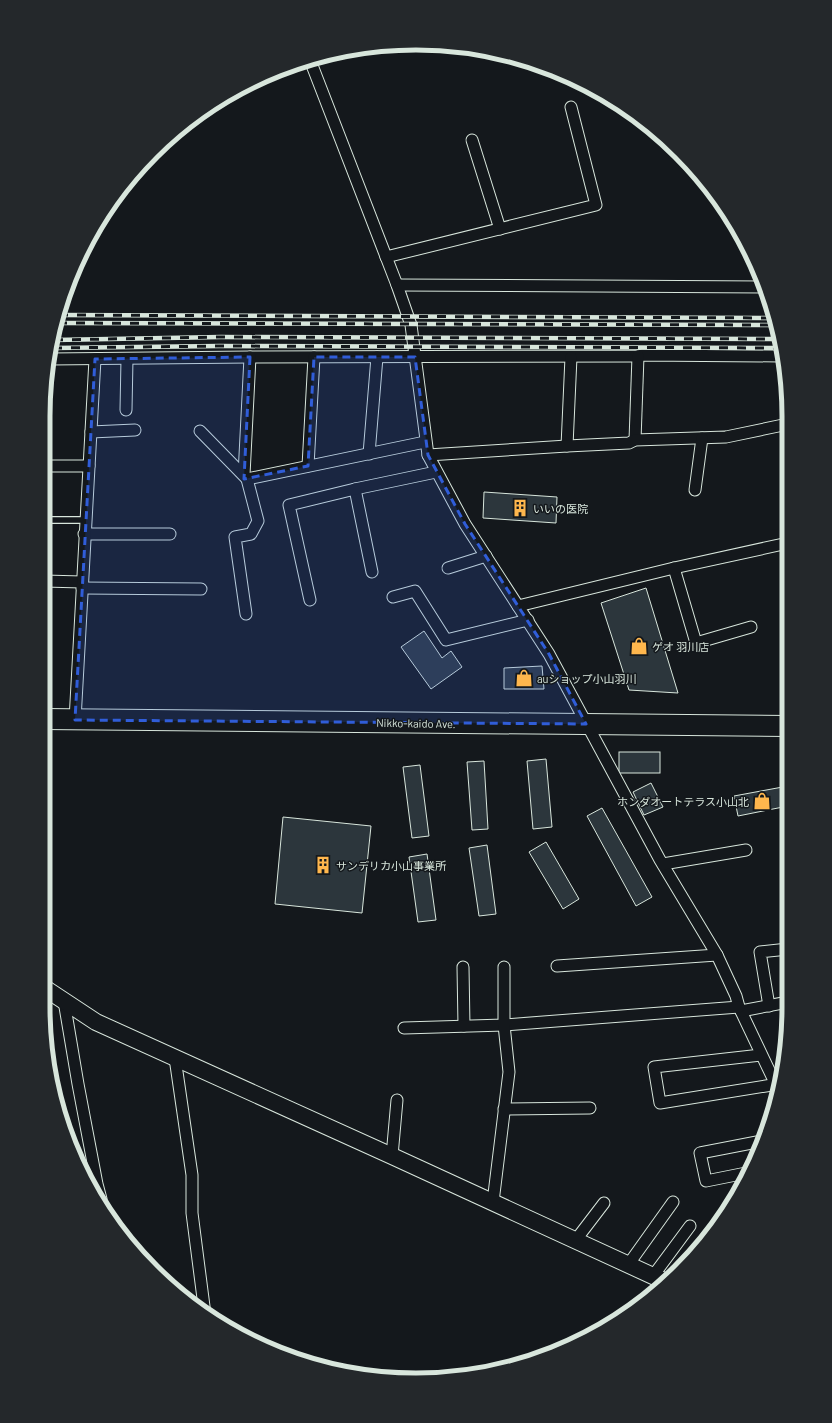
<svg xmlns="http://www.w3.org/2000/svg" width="832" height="1423" font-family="Barlow,'Noto Sans JP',sans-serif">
  <rect width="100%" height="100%" fill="#14181c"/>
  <!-- building -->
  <g fill="#2c363c" stroke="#d8e6dc">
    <polygon points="484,492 557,497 556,523 483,518"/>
    <polygon points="646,588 678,693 629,690 601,603"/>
    <polygon points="424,631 442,658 451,651 462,667 431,689 401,647"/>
    <polygon points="542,666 544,689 504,689 504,668"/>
    <rect x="619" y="752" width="41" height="21"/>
    <polygon points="546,759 552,827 533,829 527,761"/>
    <polygon points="484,761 488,829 472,830 467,762"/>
    <polygon points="420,765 429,836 412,838 403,767"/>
    <polygon points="651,783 663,807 644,815 633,792"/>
    <polygon points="788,786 788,806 738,816 734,796"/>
    <polygon points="602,808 652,897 636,906 587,816"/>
    <polygon points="283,817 371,826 362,913 275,904"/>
    <polygon points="546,842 579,899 563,909 529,852"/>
    <polygon points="487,845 496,914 479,916 469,848"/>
    <polygon points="427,854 436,920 418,922 409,857"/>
  </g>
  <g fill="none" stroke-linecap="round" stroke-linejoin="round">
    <!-- lane casing -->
    <g stroke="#d8e6dc" stroke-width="8">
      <polyline id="lane" points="44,520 85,520"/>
    </g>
    <!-- street casing -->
    <g stroke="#d8e6dc" stroke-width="13">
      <g id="street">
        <polyline points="310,60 397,285 411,325 428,455 465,524 549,654 660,860 717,955 736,996 739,1007 777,1087"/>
        <polyline points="472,140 500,229"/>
        <polyline points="386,257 596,205 571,107"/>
        <polyline points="397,285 765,287"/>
        <polyline points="50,359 250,357 638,356 643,355 781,356"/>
        <polyline points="126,410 127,359"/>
        <polyline points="200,431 246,478"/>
        <polyline points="91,432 135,430"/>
        <polyline points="635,440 638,356"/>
        <polyline points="567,446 571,357"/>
        <polyline points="369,454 377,357"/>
        <polyline points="428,455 567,446 629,443 635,440 726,437 788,424"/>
        <polyline points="44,466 89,466"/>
        <polyline points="308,466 314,357"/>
        <polyline points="244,475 250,357"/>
        <polyline points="355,489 372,572"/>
        <polyline points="695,490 702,438"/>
        <polyline points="84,534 170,534"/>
        <polyline points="448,568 486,556"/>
        <polyline points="674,568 696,643 751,627"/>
        <polyline points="44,581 82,582"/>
        <polyline points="82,588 201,589"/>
        <polyline points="393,597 415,591 446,640 528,620"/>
        <polyline points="310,600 289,505 355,489 436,472"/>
        <polyline points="518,606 674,568 788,543"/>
        <polyline points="246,614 235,537 251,534 258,521 247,479 425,442"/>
        <polyline points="75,720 95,359"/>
        <polyline points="663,864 746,850"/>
        <polyline points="557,966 717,955"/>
        <polyline points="463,967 464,1026"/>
        <polyline points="64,1001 78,1084 97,1184 101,1199"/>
        <polyline points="769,1006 760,952 788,949"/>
        <polyline points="741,1011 788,1002"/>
        <polyline points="404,1028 504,1025 739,1007"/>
        <polyline points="761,1055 654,1067 660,1103 778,1084"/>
        <polyline points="175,1058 192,1175 192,1213 205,1314"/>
        <polyline points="504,1109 590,1108"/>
        <polyline points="392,1156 397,1100"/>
        <polyline points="746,1173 706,1181 700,1153 762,1141"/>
        <polyline points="493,1202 509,1072 504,1025 504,967"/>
        <polyline points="575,1241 604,1203"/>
        <polyline points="628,1265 673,1202"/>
        <polyline points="653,1276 690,1226"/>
      </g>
    </g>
    <!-- secondary casing -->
    <g stroke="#d8e6dc" stroke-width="18">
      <polyline id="secondary" points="43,987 96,1022 392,1156 666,1282"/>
    </g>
    <!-- highway casing -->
    <g stroke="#d8e6dc" stroke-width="22">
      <polyline id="highway" points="43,719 788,726"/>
    </g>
    <!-- lane -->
    <use href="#lane" stroke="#14181c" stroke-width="5.5"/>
    <!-- street -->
    <use href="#street" stroke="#14181c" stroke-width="11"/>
    <!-- secondary -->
    <use href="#secondary" stroke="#14181c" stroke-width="16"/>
    <!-- highway -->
    <use href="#highway" stroke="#14181c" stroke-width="20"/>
    <!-- rail casing -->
    <g stroke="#d8e6dc" stroke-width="4.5">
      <g id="rail">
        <polyline points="59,315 774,318"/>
        <polyline points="58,323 775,325"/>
        <polyline points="54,340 221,337 778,339"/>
        <polyline points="53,348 220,346 779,348"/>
      </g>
    </g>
    <!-- rail -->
    <use href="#rail" stroke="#14181c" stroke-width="3" stroke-dasharray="9" stroke-linecap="butt"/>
  </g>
  <!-- marked area -->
  <path fill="#305dd8" fill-opacity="0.2" stroke="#305dd8" stroke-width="3" stroke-dasharray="8 5" stroke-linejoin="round" d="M250,357L244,479L308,466L314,357H415L428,455L465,524L549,654L586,724L75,720L95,359Z"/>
  <!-- icons -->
  <defs>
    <g id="building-bare" transform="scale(1.38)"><path d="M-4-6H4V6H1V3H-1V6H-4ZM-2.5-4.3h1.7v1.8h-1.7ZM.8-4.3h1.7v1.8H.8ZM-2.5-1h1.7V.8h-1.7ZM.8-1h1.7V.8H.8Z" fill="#ffb74d" stroke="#14181c" stroke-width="2.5" paint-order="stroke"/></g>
    <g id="shop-bare" transform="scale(1.38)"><path d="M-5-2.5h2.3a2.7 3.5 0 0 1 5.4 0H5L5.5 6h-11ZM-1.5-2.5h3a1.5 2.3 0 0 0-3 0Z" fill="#ffb74d" stroke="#14181c" stroke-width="2.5" paint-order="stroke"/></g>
  </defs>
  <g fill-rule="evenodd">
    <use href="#building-bare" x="520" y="508"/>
    <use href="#shop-bare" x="639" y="646"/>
    <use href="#shop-bare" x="524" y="678"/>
    <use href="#shop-bare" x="762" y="801"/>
    <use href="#building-bare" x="323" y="865"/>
  </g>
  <g text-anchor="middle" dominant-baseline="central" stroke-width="3" stroke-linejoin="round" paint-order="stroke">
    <!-- poi labels -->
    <g font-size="11" fill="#d8e6dc" stroke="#14181c" text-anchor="start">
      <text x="533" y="508">いいの医院</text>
      <text x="652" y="646">ゲオ 羽川店</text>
      <text x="537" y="678">auショップ小山羽川</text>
      <text x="749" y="801" text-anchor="end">ホンダオートテラス小山北</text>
      <text x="336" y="865">サンデリカ小山事業所</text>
    </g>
    <!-- street labels -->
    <g font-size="11" fill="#d8e6dc" stroke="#14181c">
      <text transform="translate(416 723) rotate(1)">Nikko-kaido Ave.</text>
    </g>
  </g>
  <!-- crop -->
  <path d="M0 0H832V1423H0ZM416 50H416A366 366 0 0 1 782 416V1007A366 366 0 0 1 416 1373H416A366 366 0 0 1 50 1007V416A366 366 0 0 1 416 50Z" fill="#24282b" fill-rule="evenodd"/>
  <path fill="none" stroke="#d8e6dc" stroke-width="5" d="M416 50H416A366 366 0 0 1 782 416V1007A366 366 0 0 1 416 1373H416A366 366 0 0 1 50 1007V416A366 366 0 0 1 416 50Z"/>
</svg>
